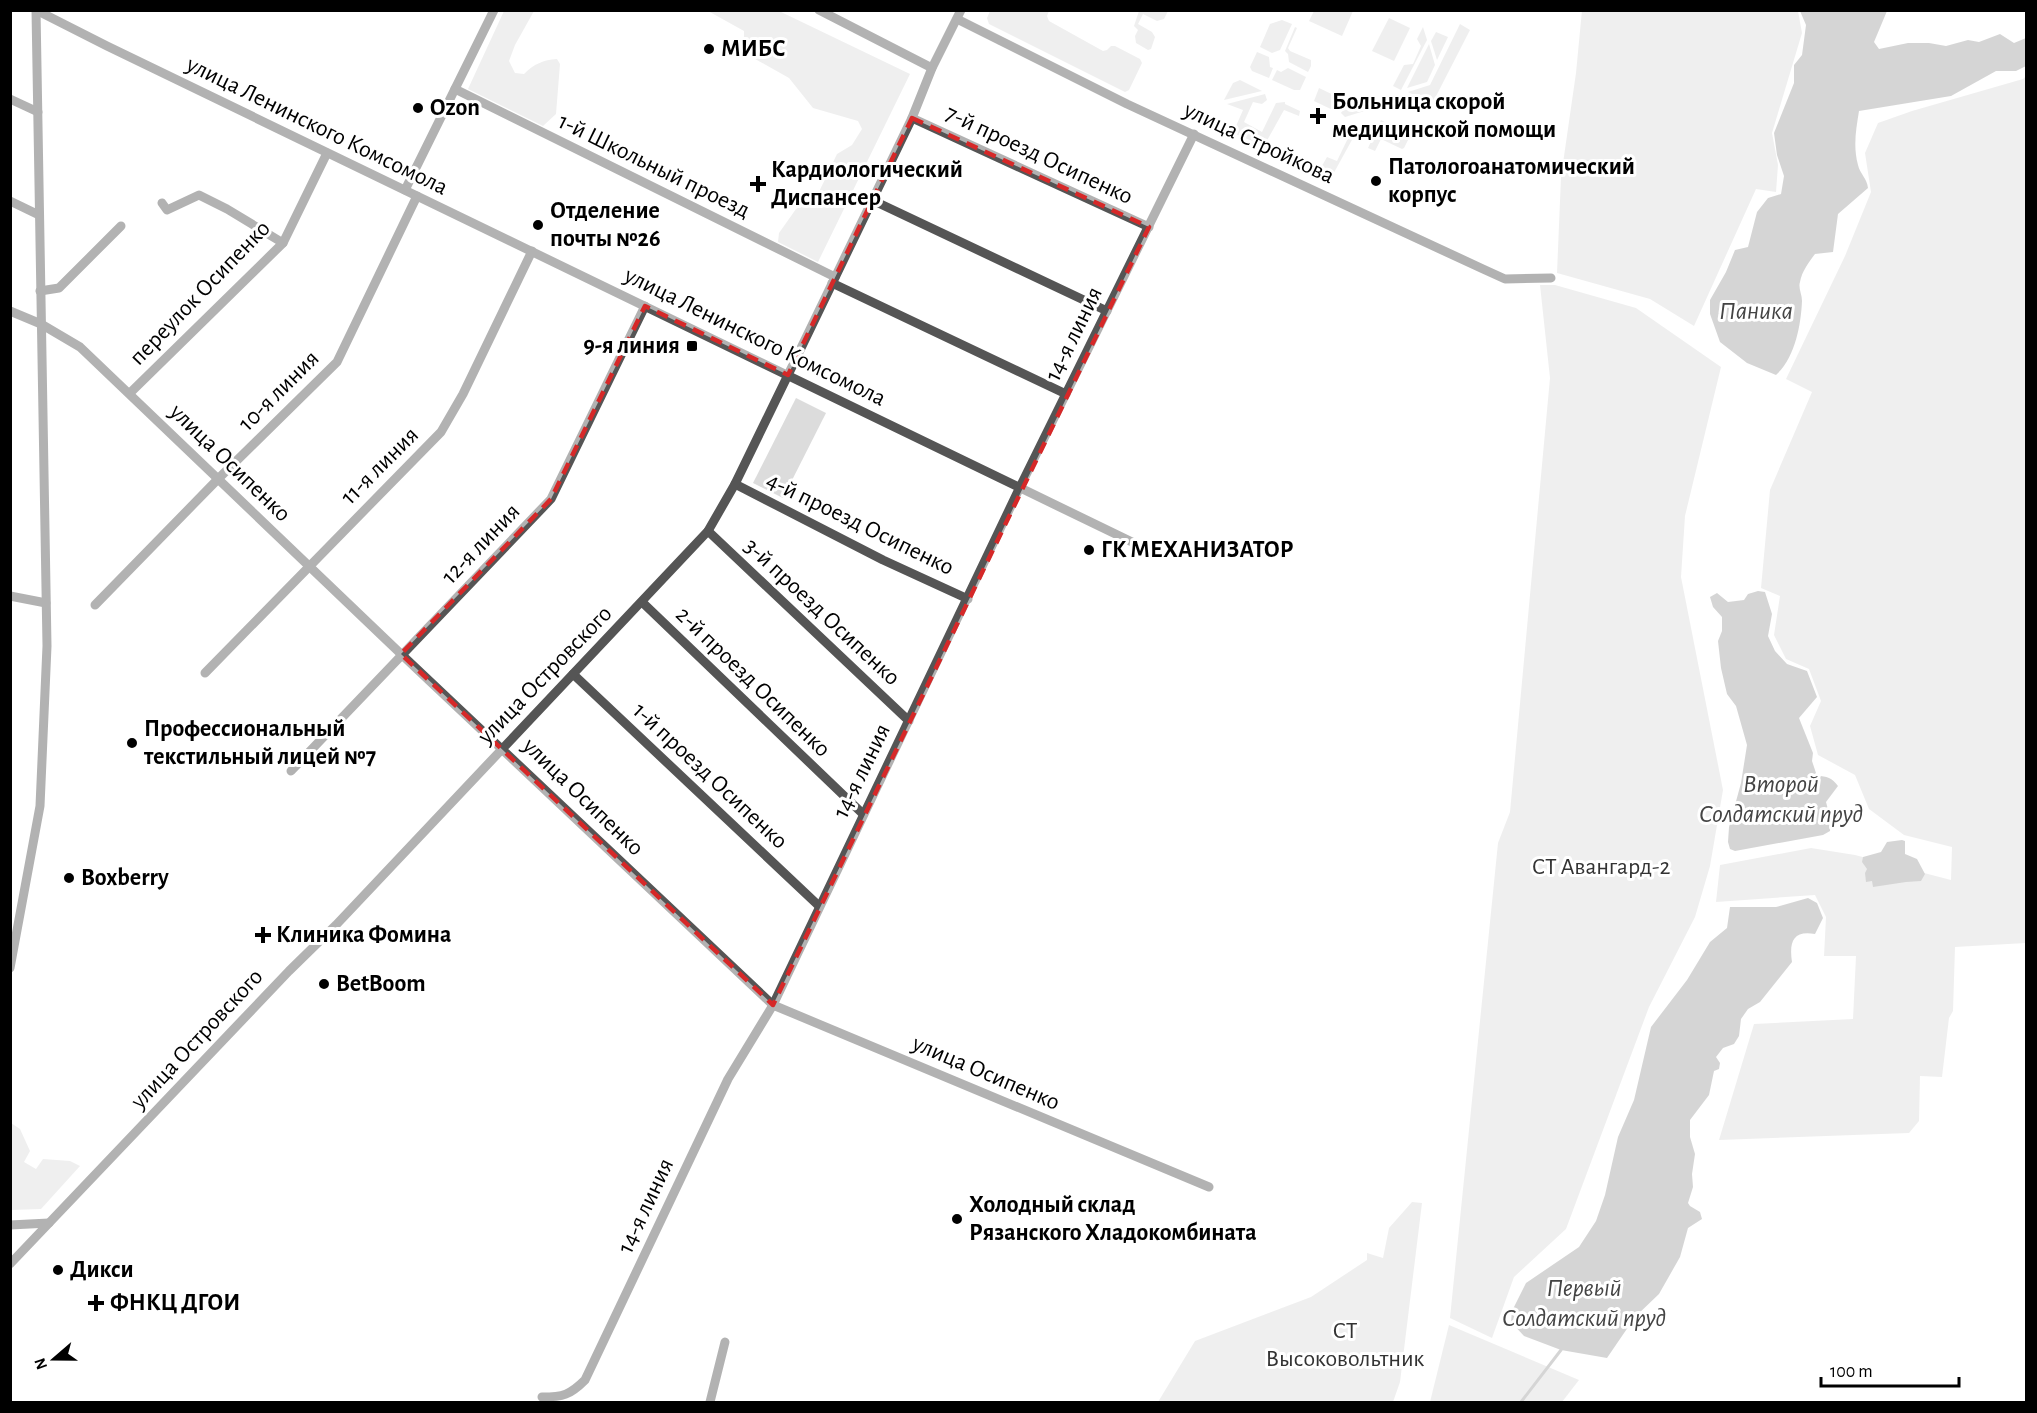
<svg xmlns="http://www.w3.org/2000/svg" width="2037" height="1413" font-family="'Alegreya Sans',sans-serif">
  <rect width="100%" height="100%" fill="#fff"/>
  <!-- green -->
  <g fill="#dcdcdc">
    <polygon points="1582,10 1798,11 1802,33 1772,133 1778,165 1776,192 1756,189 1694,326 1650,299 1557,273 1561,177 1576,73"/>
    <path d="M504,11H534L515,45L509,61L515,73L524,74C534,64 543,60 557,59L560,64L556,114L543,126L468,89Z"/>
    <polygon points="708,11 779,11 910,74 818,262 778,242 779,233 796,209 817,196 837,154 852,145 862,129 858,121 813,108 789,78 748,55 744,45 744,31"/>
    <polygon points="990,11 1049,11 1047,16 1049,21 1103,51 1107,50 1111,46 1115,46 1140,59 1142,63 1129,90 1125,92 989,24 987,18"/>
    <polygon points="1139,11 1168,11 1164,19 1157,21 1143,14 1138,24 1152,32 1155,37 1151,49 1148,50 1136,43 1135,36 1138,30 1134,26"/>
    <polygon points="1314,11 1314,10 1353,11 1342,36 1309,21"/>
    <polygon points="1389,18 1410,28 1394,61 1372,51"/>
    <polygon points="1282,20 1292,24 1280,50 1272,53 1260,47 1270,24"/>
    <polygon points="1460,24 1470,30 1432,104 1408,92 1430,85"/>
    <polygon points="1295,27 1297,28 1288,48 1290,51 1311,60 1311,66 1308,72 1289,62 1288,54 1285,51"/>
    <polygon points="1423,27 1427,40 1401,90 1393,86 1404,65 1413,64 1421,46 1417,39"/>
    <polygon points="1436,32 1448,37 1437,60 1431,41"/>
    <polygon points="1429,44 1435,65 1427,82 1407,88"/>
    <polygon points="1257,52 1269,57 1270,67 1273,68 1269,78 1252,71 1250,67"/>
    <polygon points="1288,68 1306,77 1300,90 1294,90 1272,80 1277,70 1281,72"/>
    <polygon points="2026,76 2026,943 1955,947 1953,1011 1949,1018 1942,1077 1920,1076 1919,1121 1909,1133 1719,1140 1754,1024 1853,1019 1856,956 1824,956 1826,917 1815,895 1716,902 1720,865 1811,848 1855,855 1951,880 1952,847 1904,835 1869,809 1855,775 1818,755 1810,726 1821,701 1809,669 1786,659 1774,635 1780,596 1761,588 1770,490 1812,392 1786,379 1845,256 1871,192 1865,153 1878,123 1912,111 2023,79"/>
    <polygon points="1240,80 1262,91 1224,100 1233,83"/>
    <polygon points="1319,88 1344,100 1337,112 1314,101"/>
    <polygon points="1265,94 1267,100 1262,104 1253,102 1244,122 1262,132 1276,103 1285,102 1285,104 1300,111 1299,116 1284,110 1264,146 1233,133 1243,110 1227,104"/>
    <polygon points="1352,94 1373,103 1371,109 1345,117 1341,113"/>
    <polygon points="1381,120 1410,136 1404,148 1402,149 1381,139 1375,151 1368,148"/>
    <polygon points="1349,136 1353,138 1331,178 1318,173 1327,157 1337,161"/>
    <polygon points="1540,285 1555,285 1636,308 1721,367 1685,516 1681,577 1723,790 1710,866 1695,917 1649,1007 1566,1229 1514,1277 1492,1338 1450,1318 1498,843 1510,812 1550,378"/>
    <polygon points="796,398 826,413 783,498 753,483"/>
    <polygon points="11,1123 20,1129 30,1151 24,1162 36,1169 43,1159 70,1161 80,1166 41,1209 11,1210"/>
    <polygon points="1412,1202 1422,1203 1400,1382 1393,1402 1158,1402 1195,1341 1311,1297 1367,1260 1367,1253 1383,1258 1389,1228"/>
    <polygon points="1449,1325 1579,1380 1562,1402 1430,1402"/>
  </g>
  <!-- water -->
  <g fill="#a3a3a3">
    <path d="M1800,11H1887L1874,42L1879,49L1908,43H1929L1946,46L1968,40L1979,42L2000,34L2014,43L2026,38V66L2016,71H1996L1951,96L1859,111C1856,130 1853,146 1858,165C1860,174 1867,178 1868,188L1838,214L1833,252L1815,254C1809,262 1802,271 1800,282C1798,288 1802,294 1802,301C1801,325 1795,358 1776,375L1747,363L1720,342L1710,314V300L1726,272L1735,250L1748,247L1757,212L1768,198L1781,194L1784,176L1777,155L1774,133L1794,83V65L1802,55L1806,25Z"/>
    <path d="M1758,591L1765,592L1772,614L1768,636L1775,651L1787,664L1807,671L1817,697L1799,718L1813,753L1812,761L1817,776C1827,776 1832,778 1838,786L1826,802L1831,821L1830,831L1823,835L1735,851L1730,849L1728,842L1729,827L1741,783L1747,745L1736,706L1727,694L1721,668L1718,641L1722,631V617L1713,607L1710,597L1717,593L1728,602L1744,600L1748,594Z"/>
    <polygon points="1902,840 1905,841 1905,854 1917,859 1925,874 1921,881 1906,882 1873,887 1872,881 1866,882 1865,873 1867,869 1862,862 1863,857 1881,852 1887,842"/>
    <path d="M1808,898L1817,903L1823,918L1815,934C1793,930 1789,942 1792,962L1760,1002L1748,1009L1741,1019L1739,1036L1734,1044L1723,1048L1716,1057L1720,1063L1719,1069L1714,1071L1709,1095L1690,1120V1137L1695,1154L1692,1174L1693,1187L1688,1203L1690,1206L1700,1212L1702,1219L1688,1228L1680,1257L1659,1294L1635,1317L1607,1358L1561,1350L1524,1336L1511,1322L1512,1311L1526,1283L1579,1247L1596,1221L1605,1195L1618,1137L1634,1100L1651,1027L1687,980L1710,942L1727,928L1730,907H1776Z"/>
  </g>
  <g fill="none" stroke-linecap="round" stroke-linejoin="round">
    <!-- stream -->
    <polyline stroke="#a3a3a3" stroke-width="3" points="1521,1402 1561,1350"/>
    <!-- minor -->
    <g stroke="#555" stroke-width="9">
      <polyline points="36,10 107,46 1132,542"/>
      <polyline points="819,10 932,68"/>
      <polyline points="957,19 1127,104 1483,269 1505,279 1551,278"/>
      <polyline points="455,89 835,277"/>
      <polyline points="10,99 38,112"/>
      <polyline points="912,118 1149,227"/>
      <polyline points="405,190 494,10"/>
      <polyline points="872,200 1107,311"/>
      <polyline points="10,201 39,215"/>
      <polyline points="162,203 167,210 199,195 227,209 283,243"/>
      <polyline points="832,283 1066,394"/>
      <polyline points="40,291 59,288 121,226"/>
      <polyline points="10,311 41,324 80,347 401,654 773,1005 1209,1187"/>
      <polyline points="130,393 283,243 327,153"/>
      <polyline points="735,484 883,560 968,599"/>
      <polyline points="708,531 909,721"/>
      <polyline points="10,596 46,603"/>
      <polyline points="642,602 863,814"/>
      <polyline points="95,605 219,478 337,362 417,196"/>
      <polyline points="205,673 441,432 463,394 532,251"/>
      <polyline points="573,674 819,906"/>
      <polyline points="291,771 551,499 645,306"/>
      <polyline points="10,968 40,806 47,646 36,10"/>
      <polyline points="10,1225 49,1223"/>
      <polyline points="10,1264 289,971 336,925 708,531 735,484 788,375 912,118 932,68 961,10"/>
      <path d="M542,1397C563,1397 570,1395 585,1380L728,1079L773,1005L1020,487L1194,134"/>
      <polyline points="710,1402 725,1342"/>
    </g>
  </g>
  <!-- marked area -->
  <path d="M0 0H2037V1413H0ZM912,118L1149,227L773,1005L401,654L551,499L645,306L788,375Z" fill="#fff" fill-opacity=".55" fill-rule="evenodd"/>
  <path fill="none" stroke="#d62828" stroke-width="4.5" stroke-dasharray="12 8" stroke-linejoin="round" d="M912,118L1149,227L773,1005L401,654L551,499L645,306L788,375Z"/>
  <!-- markers -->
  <g fill="#000" stroke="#fff" stroke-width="2">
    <circle cx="709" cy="49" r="6"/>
    <circle cx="418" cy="108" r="6"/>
    <path d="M1315 107h6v6h6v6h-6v6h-6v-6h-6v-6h6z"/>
    <circle cx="1376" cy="181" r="6"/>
    <path d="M755 175h6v6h6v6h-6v6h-6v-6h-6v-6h6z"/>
    <circle cx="538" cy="225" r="6"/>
    <rect x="686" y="340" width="12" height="12" rx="3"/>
    <circle cx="1089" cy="550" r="6"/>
    <circle cx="132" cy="743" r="6"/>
    <circle cx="69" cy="878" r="6"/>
    <path d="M260 926h6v6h6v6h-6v6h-6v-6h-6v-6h6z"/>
    <circle cx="324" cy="984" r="6"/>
    <circle cx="957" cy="1219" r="6"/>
    <circle cx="58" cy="1270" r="6"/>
    <path d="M93 1294h6v6h6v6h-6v6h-6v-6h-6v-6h6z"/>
  </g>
  <g text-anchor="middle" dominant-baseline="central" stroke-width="6" stroke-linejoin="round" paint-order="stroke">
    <!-- poi labels -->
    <g font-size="24" font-weight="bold" fill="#000" stroke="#fff" text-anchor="start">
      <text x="721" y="49">МИБС</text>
      <text x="1332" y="102">Больница скорой<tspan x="1332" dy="28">медицинской помощи</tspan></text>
      <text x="430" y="108">Ozon</text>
      <text x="1388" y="167">Патологоанатомический<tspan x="1388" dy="28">корпус</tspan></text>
      <text x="771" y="170">Кардиологический<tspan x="771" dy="28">Диспансер</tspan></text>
      <text x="550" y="211">Отделение<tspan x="550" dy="28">почты №26</tspan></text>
      <text x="680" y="346" text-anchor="end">9-я линия</text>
      <text x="1101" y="550">ГК МЕХАНИЗАТОР</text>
      <text x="144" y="729">Профессиональный<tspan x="144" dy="28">текстильный лицей №7</tspan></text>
      <text x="81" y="878">Boxberry</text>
      <text x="276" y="935">Клиника Фомина</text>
      <text x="336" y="984">BetBoom</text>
      <text x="969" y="1205">Холодный склад<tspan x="969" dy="28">Рязанского Хладокомбината</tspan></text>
      <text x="70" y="1270">Дикси</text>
      <text x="110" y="1303">ФНКЦ ДГОИ</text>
    </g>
    <!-- street labels -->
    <g font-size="24" fill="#000" stroke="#fff">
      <text transform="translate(317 126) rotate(26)">улица Ленинского Комсомола</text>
      <text transform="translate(1259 143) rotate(25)">улица Стройкова</text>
      <text transform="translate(1039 155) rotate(25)">7-й проезд Осипенко</text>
      <text transform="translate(654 166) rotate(26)">1-й Школьный проезд</text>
      <text transform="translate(200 293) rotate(-46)">переулок Осипенко</text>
      <text transform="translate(1074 334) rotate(-64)">14-я линия</text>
      <text transform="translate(755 337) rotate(26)">улица Ленинского Комсомола</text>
      <text transform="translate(279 391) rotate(-45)">10-я линия</text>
      <text transform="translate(230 463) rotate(44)">улица Осипенко</text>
      <text transform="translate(380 466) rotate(-45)">11-я линия</text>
      <text transform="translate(860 524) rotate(26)">4-й проезд Осипенко</text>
      <text transform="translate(481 544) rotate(-46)">12-я линия</text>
      <text transform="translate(822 612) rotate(43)">3-й проезд Осипенко</text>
      <text transform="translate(545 675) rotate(-46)">улица Островского</text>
      <text transform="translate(753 682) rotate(44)">2-й проезд Осипенко</text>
      <text transform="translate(862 771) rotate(-64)">14-я линия</text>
      <text transform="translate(710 776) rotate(43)">1-й проезд Осипенко</text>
      <text transform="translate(583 797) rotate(44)">улица Осипенко</text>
      <text transform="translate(197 1039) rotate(-47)">улица Островского</text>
      <text transform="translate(986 1073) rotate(23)">улица Осипенко</text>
      <text transform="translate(646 1206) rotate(-65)">14-я линия</text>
    </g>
    <!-- park labels -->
    <g font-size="24" fill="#333" stroke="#fff">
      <text x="1601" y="867">СТ Авангард-2</text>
      <text x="1345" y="1331">СТ<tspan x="1345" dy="28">Высоковольтник</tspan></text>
    </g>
    <!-- water labels -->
    <g font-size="26" font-style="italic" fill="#444" stroke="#fff">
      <text x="1756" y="311">Паника</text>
      <text x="1781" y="784">Второй<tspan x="1781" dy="30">Солдатский пруд</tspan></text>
      <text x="1584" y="1288">Первый<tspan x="1584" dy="30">Солдатский пруд</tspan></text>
    </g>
  </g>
  <!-- border -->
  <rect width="2037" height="1413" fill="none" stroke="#000000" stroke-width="24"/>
  <!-- north arrow -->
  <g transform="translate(54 1359) rotate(250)" stroke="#ffffff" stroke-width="4.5" paint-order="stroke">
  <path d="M0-4.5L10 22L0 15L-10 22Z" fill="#000000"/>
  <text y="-9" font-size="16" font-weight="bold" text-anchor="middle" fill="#000000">N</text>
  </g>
  <!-- scale -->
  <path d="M1821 1377v9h138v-9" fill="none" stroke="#000000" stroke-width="3"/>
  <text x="1830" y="1377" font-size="18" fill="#000000" stroke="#ffffff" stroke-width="4.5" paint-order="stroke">100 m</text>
</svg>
